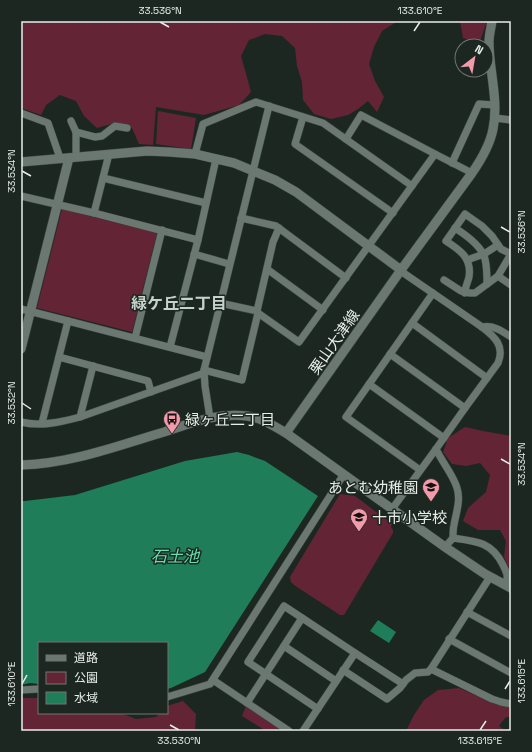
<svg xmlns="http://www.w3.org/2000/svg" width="532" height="752" font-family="'Space Grotesk','Noto Sans JP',sans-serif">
  <rect width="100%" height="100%" fill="#1d2721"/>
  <!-- green -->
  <g fill="#632535">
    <polygon points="21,21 398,21 382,31 374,47 369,64 375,81 384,97 377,112 368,101 358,109 348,115 331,119 314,114 303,100 302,82 297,66 295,48 282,36 265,34 249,40 241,56 251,92 239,105 204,115 156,107 153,145 139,144 132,128 115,123 97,128 84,116 76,101 60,95 46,105 41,115 21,108"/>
    <polygon points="460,21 487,21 479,44 463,38"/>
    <polygon points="158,111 196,118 191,149 156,144"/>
    <polygon points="62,209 157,233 132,332 37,308"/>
    <polygon points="465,427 483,431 511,436 511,572 504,557 506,541 500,530 478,530 463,521 468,508 486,492 490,475 480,463 466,466 452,464 443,452 448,438"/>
    <polygon points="340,494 355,496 392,524 391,527 393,530 393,533 344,615 340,615 294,585 291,582 290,577"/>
    <polygon points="459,688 495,704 511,707 511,716 505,718 499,726 505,730 511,728 511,731 406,731 414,715 424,700 438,690"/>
    <polygon points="21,698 39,698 39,713 120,713 136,719 156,717 160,713 167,713 167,706 183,701 196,714 195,731 21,731"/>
    <polygon points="246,706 283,731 266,731 242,716"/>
  </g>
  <!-- water -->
  <g fill="#1f7d59">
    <polygon points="237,452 249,455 265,461 318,496 205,672 171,688 167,689 167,643 39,643 39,684 30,683 21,685 21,501 25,501 75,495 185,461"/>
    <polygon points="378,620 396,632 389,643 370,631"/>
  </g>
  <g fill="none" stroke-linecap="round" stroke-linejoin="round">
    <!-- street casing -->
    <g stroke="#3d4541" stroke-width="8">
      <g id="street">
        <polyline points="21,113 48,123 60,158"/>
        <polyline points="303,117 295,144 393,213"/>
        <polyline points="495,118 511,120"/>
        <polyline points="71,121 76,132 76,157"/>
        <polyline points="76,132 95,137 102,136 115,126 127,128"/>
        <polyline points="346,139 361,115 435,154"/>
        <polyline points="195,154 203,124 256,102 323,123 412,186"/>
        <polyline points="452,163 479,104 495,105"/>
        <polyline points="103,178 206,203"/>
        <polyline points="21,196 94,213 198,240"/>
        <polyline points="94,213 109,154"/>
        <polyline points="241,218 276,226 346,278"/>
        <path d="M455,228C466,235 482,246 485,259C487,267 487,276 487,284"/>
        <polyline points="194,254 229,264"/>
        <polyline points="511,254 498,276 511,285"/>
        <polyline points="467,260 484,254 498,245"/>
        <polyline points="267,269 323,310"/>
        <polyline points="444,280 461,291 470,293 475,293 498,276"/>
        <path d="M465,293C465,287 468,282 469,277C472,258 460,250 446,241L465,214L482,226L492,236L501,249L511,254"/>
        <polyline points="220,303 257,311"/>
        <polyline points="21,309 68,321 207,357"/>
        <polyline points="258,313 257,311 273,242 279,228"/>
        <polyline points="412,323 487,378"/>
        <path d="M482,327C494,325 502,331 511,337"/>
        <polyline points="135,338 162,230"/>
        <polyline points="170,347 198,240 216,159"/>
        <polyline points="390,354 465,408"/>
        <polyline points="59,357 148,381 151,392"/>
        <polyline points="204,370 242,380 258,313 299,342 435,154 472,173"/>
        <polyline points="369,384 444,438"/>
        <polyline points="80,417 93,366"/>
        <polyline points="210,418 205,386 204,370 269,106"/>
        <path d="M21,422C40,427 62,422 80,417L204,373"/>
        <polyline points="42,423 68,321"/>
        <path d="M436,449C442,462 454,476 457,488C461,500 456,513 454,525C453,529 453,533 453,538L445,547"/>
        <polyline points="420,470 346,417 433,293"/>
        <path d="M392,509L436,449L465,408L498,363C505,346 495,337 482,327L405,274L401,270"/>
        <path d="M453,538C476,541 492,542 503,565C507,573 509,577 505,585"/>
        <polyline points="490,577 431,669 492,699 501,702 511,704"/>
        <polyline points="467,612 511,636"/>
        <polyline points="449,639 511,673"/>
        <polyline points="284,646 336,681"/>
        <polyline points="355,653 403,684"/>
        <polyline points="343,670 387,699 400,688 406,680 415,673 428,672 431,669"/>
        <polyline points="213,680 289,731"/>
        <polyline points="21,690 39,689"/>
        <polyline points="167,697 210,684 344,474"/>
        <polyline points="247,703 302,618"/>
        <polyline points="303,731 355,653 284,606 248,662 318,709"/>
      </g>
    </g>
    <!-- secondary casing -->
    <g stroke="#3d4541" stroke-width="10">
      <g id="secondary">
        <polyline points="21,162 147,151 169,152 195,154 234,163 275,180 296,192 401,270"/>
        <polyline points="21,349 69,158"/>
        <path d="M286,433L401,270L472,173C481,160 490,145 493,129C499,100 489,71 489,42C489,35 491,28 492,21"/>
        <path d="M21,465C70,464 117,446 164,432C191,423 218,412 247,416C262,418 274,426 286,433L445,547L485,574L511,588"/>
      </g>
    </g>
    <!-- street -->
    <use href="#street" stroke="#6b7771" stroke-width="7"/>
    <!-- secondary -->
    <use href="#secondary" stroke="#6b7771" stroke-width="9"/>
  </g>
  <!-- ticks -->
  <path fill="none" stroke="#e7eeea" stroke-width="1.5" d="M160,22L169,27M414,31L420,22M22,171L31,176M501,227L510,232M22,403L31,409M501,459L510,464M22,684L27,675M505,689L510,681M170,725L179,730M480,730L486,721"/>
  <!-- icons -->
  <defs>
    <g id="bus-pin" transform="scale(0.9)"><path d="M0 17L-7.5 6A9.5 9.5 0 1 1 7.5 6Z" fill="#f39aab" stroke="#1d2721"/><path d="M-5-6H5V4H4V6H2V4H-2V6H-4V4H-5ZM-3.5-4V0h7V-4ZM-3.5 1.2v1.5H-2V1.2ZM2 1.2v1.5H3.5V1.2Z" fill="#111"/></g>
    <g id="school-pin" transform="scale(0.9)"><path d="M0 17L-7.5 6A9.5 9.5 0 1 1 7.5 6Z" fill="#f39aab" stroke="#1d2721"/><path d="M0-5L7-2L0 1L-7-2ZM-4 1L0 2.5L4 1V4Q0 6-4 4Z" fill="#111"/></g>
  </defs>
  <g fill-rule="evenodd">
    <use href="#bus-pin" x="172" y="419"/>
    <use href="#school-pin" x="431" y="487"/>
    <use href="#school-pin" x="359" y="517"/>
  </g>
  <g text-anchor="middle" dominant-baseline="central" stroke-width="3" stroke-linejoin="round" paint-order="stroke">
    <!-- street labels -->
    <g font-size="15" fill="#e7eeea" stroke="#1d2721">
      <text transform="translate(334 342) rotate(-55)">栗山大津線</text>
    </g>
    <!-- poi labels -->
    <g font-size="15" fill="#e7eeea" stroke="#1d2721" text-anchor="start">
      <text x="185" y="419">緑ヶ丘二丁目</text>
      <text x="418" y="487" text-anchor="end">あとむ幼稚園</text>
      <text x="372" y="517">十市小学校</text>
    </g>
    <!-- neighbourhood labels -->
    <g font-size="16" font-weight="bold" fill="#c6d3cc" stroke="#1d2721">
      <text x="179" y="303">緑ケ丘二丁目</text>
    </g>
    <!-- water labels -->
    <g font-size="16" font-style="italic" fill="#65deaa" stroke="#1d2721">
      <text x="175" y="556">石土池</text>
    </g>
  </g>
  <!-- border -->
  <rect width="532" height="752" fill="none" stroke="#1d2721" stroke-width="44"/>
  <!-- legend -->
  <rect x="38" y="642" width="130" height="72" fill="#1d2721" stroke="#6e7771"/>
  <rect x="46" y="655" width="20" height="6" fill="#6b7771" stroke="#6e7771"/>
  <text x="74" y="662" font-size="12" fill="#e7eeea">道路</text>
  <rect x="46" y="672" width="20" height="12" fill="#632535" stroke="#6e7771"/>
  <text x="74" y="682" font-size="12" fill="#e7eeea">公園</text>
  <rect x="46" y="692" width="20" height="12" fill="#1f7d59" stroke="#6e7771"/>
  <text x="74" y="702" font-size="12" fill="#e7eeea">水域</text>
  <!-- north arrow -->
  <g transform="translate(474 58) rotate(31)"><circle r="19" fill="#1d2721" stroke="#6e7771"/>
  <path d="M0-3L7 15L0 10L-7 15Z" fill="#f39aab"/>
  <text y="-6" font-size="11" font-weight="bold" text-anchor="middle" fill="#e7eeea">N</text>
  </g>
  <rect x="22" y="22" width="488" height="708" fill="none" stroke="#e7eeea" stroke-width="1.5"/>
  <g font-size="10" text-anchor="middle" fill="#e7eeea">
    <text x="160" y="14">33.536°N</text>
    <text x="420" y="14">133.610°E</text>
    <text transform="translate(11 171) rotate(-90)" y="4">33.534°N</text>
    <text transform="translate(521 232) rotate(-90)" y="4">33.536°N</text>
    <text transform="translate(11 403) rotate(-90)" y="4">33.532°N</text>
    <text transform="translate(521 464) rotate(-90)" y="4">33.534°N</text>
    <text transform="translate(521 681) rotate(-90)" y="4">133.615°E</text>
    <text transform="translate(11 684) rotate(-90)" y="4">133.610°E</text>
    <text x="179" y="744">33.530°N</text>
    <text x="480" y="744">133.615°E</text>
  </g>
</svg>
